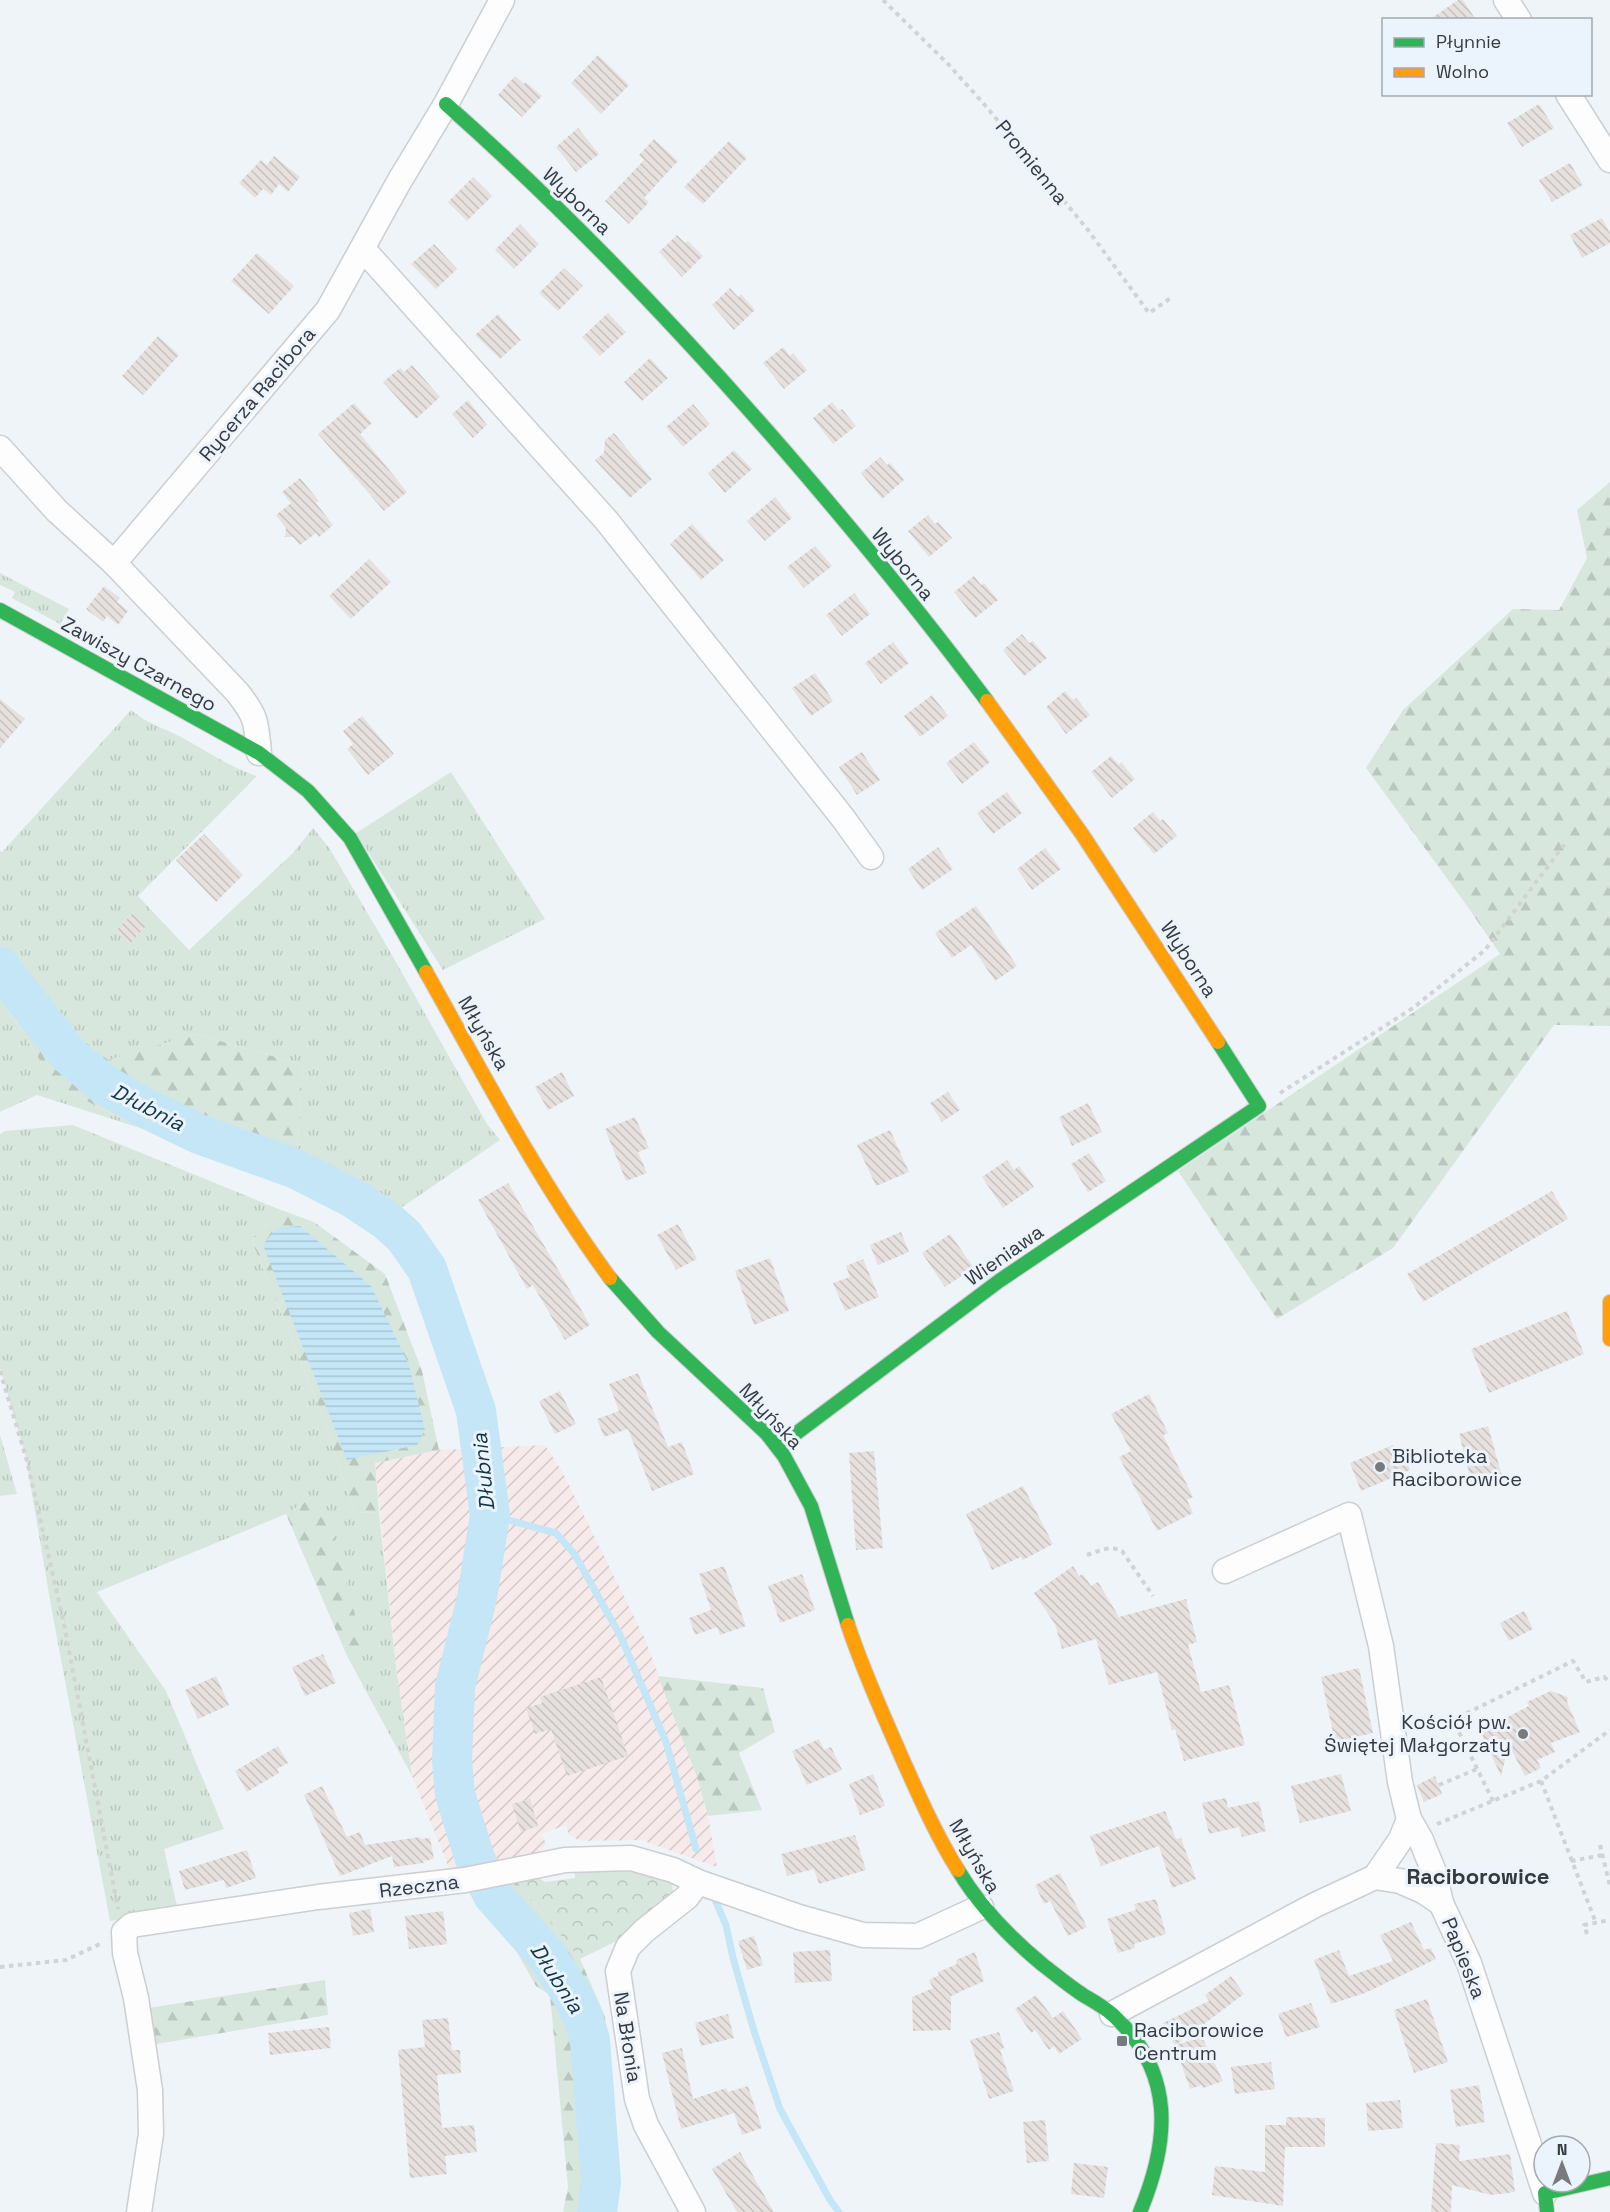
<svg xmlns="http://www.w3.org/2000/svg" width="1610" height="2212" font-family="'Space Grotesk',sans-serif">
  <defs>
    <pattern id="industrial-furrows" width="10" height="10" patternUnits="userSpaceOnUse" patternTransform="scale(1.5)"><rect width="10" height="10" fill="#f6eaea"/><path d="M-1 1l2-2M0 10L10 0M9 11l2-2" fill="none" stroke="#d4c9ca"/></pattern>
    <pattern id="grass-tufts" width="24" height="20" patternUnits="userSpaceOnUse" patternTransform="scale(1.5)"><rect width="24" height="20" fill="#d8e7de"/><path d="M3 7l-1-3M5 7V3M7 7l1-3M15 17l-1-3M17 17v-4M19 17l1-3" fill="none" stroke="#bac7bf"/></pattern>
    <pattern id="forest-firs" width="22" height="20" patternUnits="userSpaceOnUse" patternTransform="scale(1.5)"><rect width="22" height="20" fill="#d8e7de"/><path d="M5 1l3.5 6h-7zM16 11l3.5 6h-7z" fill="#bac7bf"/></pattern>
    <pattern id="park-crowns" width="20" height="18" patternUnits="userSpaceOnUse" patternTransform="scale(1.5)"><rect width="20" height="18" fill="#d8e7de"/><path d="M2 6a3 3 0 1 1 6 0M12 15a3 3 0 1 1 6 0" fill="none" stroke="#bac7bf"/></pattern>
    <pattern id="water-rules" width="6" height="5" patternUnits="userSpaceOnUse" patternTransform="scale(1.5)"><rect width="6" height="5" fill="#c4e6f6"/><path d="M0 2.5h6" fill="none" stroke="#a9c6d4"/></pattern>
    <pattern id="building-back-hatch" width="6" height="6" patternUnits="userSpaceOnUse" patternTransform="scale(1.5)"><rect width="6" height="6" fill="#e6e1de"/><path d="M-1 5l2 2M0 0l6 6M5-1l2 2" fill="none" stroke="#c6c2bf"/></pattern>
  </defs>
  <rect width="100%" height="100%" fill="#eff4f9"/>
  <!-- industrial -->
  <polygon fill="url(#industrial-furrows)" points="545,1445 562,1471 645,1639 697,1777 708,1816 717,1867 641,1840 580,1841 569,1835 566,1825 542,1834 546,1844 539,1853 501,1859 496,1869 451,1873 412,1776 396,1667 375,1463 439,1450"/>
  <!-- grass -->
  <g fill="url(#grass-tufts)">
    <polygon points="0,573 69,609 60,624 12,598 15,592 0,585"/>
    <path d="M131,710C146,723 164,728 181,737C207,751 229,767 257,776L138,896L189,950L293,853L313,828L330,849L388,948L487,1124L500,1140L401,1208L295,1149L298,1140L303,1065L196,1034L108,1061L79,1037L0,943V851L2,852Z"/>
    <polygon points="451,772 545,919 443,970 356,833"/>
    <polygon points="0,997 56,1086 143,1129 37,1095 0,1112"/>
    <polygon points="73,1125 281,1210 252,1241 315,1397 355,1513 379,1512 396,1667 412,1776 347,1656 363,1648 313,1497 286,1514 97,1592 166,1691 224,1829 164,1849 178,1911 110,1921 51,1606 26,1458 0,1368 0,1134 5,1131"/>
    <polygon points="0,1435 17,1494 0,1496"/>
  </g>
  <!-- forest -->
  <g fill="url(#forest-firs)">
    <polygon points="1610,482 1610,1026 1554,1025 1393,1248 1277,1319 1178,1171 1500,954 1465,903 1366,768 1403,710 1513,609 1559,610 1587,558 1577,510"/>
    <polygon points="0,943 79,1037 108,1060 196,1034 303,1065 298,1140 284,1180 143,1129 56,1086 0,997"/>
    <polygon points="281,1210 314,1222 385,1274 422,1371 439,1450 375,1463 379,1512 355,1513 315,1397 252,1241"/>
    <polygon points="313,1497 333,1533 364,1649 347,1656 286,1514"/>
    <polygon points="658,1676 763,1688 775,1732 739,1753 762,1810 708,1816 697,1777"/>
    <polygon points="512,1881 518,1883 580,1959 605,2016 615,2173 612,2212 563,2212 568,2187 550,1995 536,1986 480,1887"/>
    <polygon points="325,1980 328,2015 151,2045 142,2009"/>
  </g>
  <!-- park -->
  <polygon fill="url(#park-crowns)" points="627,1868 672,1881 673,1897 623,1938 580,1959 518,1883 536,1876 545,1882 575,1878 575,1870"/>
  <!-- water -->
  <polygon fill="url(#water-rules)" points="300,1226 371,1286 409,1365 425,1430 417,1445 347,1460 263,1245 276,1228"/>
  <g fill="none" stroke-linecap="round" stroke-linejoin="round">
    <!-- stream -->
    <g stroke="#c4e6f6" stroke-width="7">
      <polyline points="490,1515 556,1533 575,1555 621,1637 666,1742 696,1849"/>
      <polyline points="716,1902 726,1925 733,1958 754,2031 780,2109 830,2200 839,2212"/>
    </g>
    <!-- river -->
    <polyline stroke="#c4e6f6" stroke-width="40" points="0,967 69,1055 102,1083 141,1106 199,1134 296,1169 353,1198 386,1220 404,1236 427,1269 476,1411 490,1515 477,1598 455,1687 452,1760 455,1794 475,1859 493,1895 547,1956 572,1995 583,2017 590,2040 601,2182 597,2212"/>
  </g>
  <!-- building -->
  <g fill="url(#building-back-hatch)">
    <polygon points="1458,0 1463,0 1476,20 1429,20"/>
    <polygon points="598,55 629,85 601,114 571,83"/>
    <polygon points="515,76 524,84 526,82 542,96 522,117 498,95"/>
    <polygon points="1539,104 1554,128 1522,147 1507,123"/>
    <polygon points="578,128 599,154 576,172 556,147"/>
    <polygon points="654,139 678,161 644,198 649,202 629,224 605,201 644,160 639,155"/>
    <polygon points="729,141 747,158 703,204 684,187"/>
    <polygon points="274,156 300,177 288,192 279,184 271,195 263,189 255,198 239,183 261,160 267,165"/>
    <polygon points="1570,163 1583,185 1552,202 1539,180"/>
    <polygon points="473,177 492,196 467,221 448,202"/>
    <polygon points="1602,218 1610,233 1610,243 1582,258 1570,235"/>
    <polygon points="520,224 539,244 514,269 495,250"/>
    <polygon points="677,235 685,243 688,241 703,256 682,277 659,252"/>
    <polygon points="434,244 457,269 436,289 411,264"/>
    <polygon points="257,253 294,286 269,314 231,281"/>
    <polygon points="564,268 583,286 558,311 539,293"/>
    <polygon points="730,288 738,297 741,294 755,310 734,330 712,305"/>
    <polygon points="608,313 626,332 600,356 582,337"/>
    <polygon points="498,314 521,340 500,359 475,335"/>
    <polygon points="158,336 179,355 143,395 122,376"/>
    <polygon points="783,347 790,356 793,353 807,370 784,389 763,363"/>
    <polygon points="650,358 668,378 642,401 624,382"/>
    <polygon points="412,365 440,397 416,419 383,382 400,368 404,372"/>
    <polygon points="468,400 487,425 473,438 452,414"/>
    <polygon points="832,402 839,411 842,409 856,426 833,444 813,418"/>
    <polygon points="354,403 372,423 360,434 407,492 384,511 318,434"/>
    <polygon points="693,404 710,424 683,447 666,427"/>
    <polygon points="614,433 652,479 630,498 595,460 604,453 605,440"/>
    <polygon points="734,450 752,469 725,493 708,473"/>
    <polygon points="880,457 887,465 890,463 904,480 882,499 861,473"/>
    <polygon points="300,478 319,501 316,503 333,525 319,537 316,533 300,545 293,537 285,537 286,528 276,515 291,503 282,492"/>
    <polygon points="775,497 792,518 765,541 747,521"/>
    <polygon points="928,515 935,524 938,522 952,538 929,557 908,531"/>
    <polygon points="692,524 724,560 701,580 670,544"/>
    <polygon points="815,546 832,566 804,588 787,567"/>
    <polygon points="369,559 391,582 351,619 329,596"/>
    <polygon points="974,576 981,585 984,583 998,600 975,618 954,592"/>
    <polygon points="104,586 120,598 117,602 128,611 118,625 107,616 103,622 86,609"/>
    <polygon points="854,593 870,614 842,636 826,615"/>
    <polygon points="1022,634 1029,643 1033,641 1047,658 1024,676 1003,650"/>
    <polygon points="893,642 909,663 881,684 865,663"/>
    <polygon points="815,673 833,701 811,716 792,688"/>
    <polygon points="1065,691 1073,700 1076,698 1090,715 1066,734 1046,707"/>
    <polygon points="932,695 948,716 920,737 904,716"/>
    <polygon points="0,699 25,719 0,748"/>
    <polygon points="362,716 394,754 368,775 347,749 353,744 343,731"/>
    <polygon points="974,742 990,762 962,784 946,763"/>
    <polygon points="862,752 880,780 857,795 839,767"/>
    <polygon points="1111,756 1119,765 1121,762 1135,779 1112,798 1091,772"/>
    <polygon points="1007,792 1022,813 993,834 977,813"/>
    <polygon points="1153,812 1160,821 1163,819 1177,836 1154,854 1133,828"/>
    <polygon points="204,834 243,875 216,902 176,860"/>
    <polygon points="938,847 953,869 922,890 908,869"/>
    <polygon points="1045,848 1061,869 1032,890 1017,869"/>
    <polygon points="976,906 1017,966 995,981 971,945 952,958 935,933"/>
    <polygon points="133,913 146,926 129,945 116,931"/>
    <polygon points="562,1072 574,1096 548,1110 535,1087"/>
    <polygon points="948,1092 960,1110 942,1122 930,1103"/>
    <polygon points="1088,1103 1102,1132 1072,1146 1059,1117"/>
    <polygon points="635,1117 649,1148 638,1152 647,1173 626,1181 605,1129"/>
    <polygon points="890,1130 909,1172 876,1186 857,1145"/>
    <polygon points="1089,1153 1106,1181 1088,1192 1071,1164"/>
    <polygon points="1007,1160 1014,1170 1019,1166 1034,1187 1003,1208 982,1177"/>
    <polygon points="508,1183 590,1325 565,1340 533,1285 527,1289 478,1200"/>
    <polygon points="1552,1191 1568,1219 1423,1302 1407,1274"/>
    <polygon points="678,1224 697,1259 676,1270 657,1235"/>
    <polygon points="901,1232 909,1252 878,1265 870,1245"/>
    <polygon points="950,1234 974,1268 945,1287 922,1253"/>
    <polygon points="770,1258 789,1311 754,1325 735,1271"/>
    <polygon points="863,1259 879,1297 845,1311 833,1283 850,1277 846,1266"/>
    <polygon points="1567,1311 1584,1354 1489,1393 1471,1349"/>
    <polygon points="638,1373 668,1447 682,1442 694,1474 652,1491 628,1429 604,1437 597,1419 619,1411 609,1384"/>
    <polygon points="560,1391 576,1424 555,1434 539,1401"/>
    <polygon points="1149,1394 1168,1433 1163,1435 1193,1497 1187,1500 1193,1513 1157,1531 1119,1457 1131,1451 1111,1414"/>
    <polygon points="1488,1426 1502,1476 1472,1484 1459,1434"/>
    <polygon points="1393,1445 1395,1451 1401,1449 1410,1470 1361,1491 1350,1463"/>
    <polygon points="874,1451 883,1548 856,1550 849,1453"/>
    <polygon points="1023,1486 1053,1544 1023,1560 1021,1557 992,1570 966,1514"/>
    <polygon points="724,1566 746,1626 720,1635 717,1627 695,1635 689,1618 711,1610 699,1574"/>
    <polygon points="1073,1566 1079,1576 1083,1574 1091,1586 1098,1582 1119,1617 1186,1599 1197,1642 1188,1645 1201,1692 1229,1685 1245,1745 1184,1761 1175,1729 1172,1730 1157,1672 1109,1685 1096,1639 1062,1649 1055,1624 1034,1593"/>
    <polygon points="802,1574 815,1610 780,1623 768,1586"/>
    <polygon points="1524,1611 1533,1629 1509,1641 1500,1623"/>
    <polygon points="323,1654 336,1683 305,1696 292,1667"/>
    <polygon points="1359,1668 1373,1733 1335,1742 1321,1677"/>
    <polygon points="216,1676 229,1705 198,1719 185,1690"/>
    <polygon points="601,1677 628,1756 567,1776 551,1729 535,1734 526,1708 542,1703 540,1697"/>
    <polygon points="1551,1691 1568,1697 1567,1702 1580,1732 1551,1743 1555,1752 1537,1760 1541,1768 1525,1776 1509,1745 1501,1776 1480,1731 1529,1706 1527,1702"/>
    <polygon points="819,1739 824,1750 831,1747 842,1770 807,1785 792,1751"/>
    <polygon points="278,1746 288,1763 277,1769 279,1773 247,1792 235,1771"/>
    <polygon points="873,1774 885,1806 860,1815 849,1784"/>
    <polygon points="1341,1774 1351,1811 1300,1823 1291,1786"/>
    <polygon points="1435,1776 1442,1794 1424,1802 1417,1785"/>
    <polygon points="322,1786 347,1837 360,1832 365,1845 420,1837 421,1839 430,1838 434,1859 423,1861 424,1863 394,1867 392,1856 340,1876 304,1795"/>
    <polygon points="1226,1798 1228,1808 1259,1801 1266,1831 1242,1837 1239,1827 1209,1834 1202,1803"/>
    <polygon points="530,1799 538,1826 521,1832 512,1804"/>
    <polygon points="1165,1811 1176,1839 1181,1838 1196,1879 1172,1888 1159,1846 1101,1866 1090,1836"/>
    <polygon points="855,1835 866,1870 819,1884 814,1869 787,1876 781,1854"/>
    <polygon points="247,1850 256,1878 226,1888 224,1880 185,1890 179,1871"/>
    <polygon points="1060,1873 1087,1927 1068,1936 1050,1901 1044,1904 1035,1885"/>
    <polygon points="1156,1899 1166,1934 1134,1944 1135,1948 1118,1953 1107,1919 1136,1910 1134,1904"/>
    <polygon points="370,1909 374,1932 353,1936 349,1913"/>
    <polygon points="443,1911 447,1944 409,1949 405,1916"/>
    <polygon points="1411,1922 1424,1950 1431,1948 1436,1959 1365,1993 1331,2004 1314,1960 1339,1950 1349,1976 1393,1961 1380,1935"/>
    <polygon points="754,1936 763,1965 747,1970 738,1941"/>
    <polygon points="830,1950 832,1981 795,1983 793,1952"/>
    <polygon points="975,1952 984,1981 951,1996 951,2030 913,2031 912,1997 933,1988 929,1980 939,1975 938,1972 957,1964 956,1960"/>
    <polygon points="1231,1976 1244,1994 1176,2045 1202,2037 1223,2081 1203,2088 1202,2085 1190,2089 1175,2046 1163,2023 1209,2001 1205,1995"/>
    <polygon points="1036,1995 1053,2018 1063,2011 1082,2039 1059,2054 1054,2046 1049,2050 1035,2030 1031,2033 1015,2009"/>
    <polygon points="1427,1999 1448,2062 1414,2073 1394,2010"/>
    <polygon points="1311,2003 1320,2027 1286,2037 1278,2014"/>
    <polygon points="728,2014 734,2038 701,2046 695,2023"/>
    <polygon points="448,2018 452,2050 460,2050 461,2073 437,2075 442,2128 474,2125 477,2152 445,2156 447,2174 410,2178 398,2050 425,2047 422,2020"/>
    <polygon points="329,2027 331,2048 270,2055 268,2033"/>
    <polygon points="999,2032 1004,2048 1000,2050 1014,2091 989,2099 970,2040"/>
    <polygon points="682,2048 693,2099 726,2088 728,2092 748,2086 762,2128 742,2135 734,2113 681,2129 662,2053"/>
    <polygon points="1271,2062 1275,2089 1235,2094 1231,2067"/>
    <polygon points="1479,2085 1485,2122 1456,2127 1450,2090"/>
    <polygon points="1400,2100 1403,2128 1368,2131 1366,2103"/>
    <polygon points="1286,2117 1325,2118 1325,2147 1285,2147 1283,2206 1212,2195 1215,2166 1265,2172 1265,2125 1286,2125"/>
    <polygon points="1045,2120 1049,2161 1027,2163 1023,2122"/>
    <polygon points="1436,2143 1460,2145 1459,2161 1510,2154 1515,2192 1491,2195 1452,2185 1451,2212 1431,2212"/>
    <polygon points="740,2152 757,2183 774,2212 737,2212 712,2169"/>
    <polygon points="1074,2163 1108,2167 1104,2198 1071,2194"/>
  </g>
  <g fill="none" stroke-linecap="round" stroke-linejoin="round">
    <!-- street casing -->
    <g stroke="#cbced2" stroke-width="27">
      <g id="street">
        <polyline points="1506,0 1519,20"/>
        <polyline points="1568,94 1610,160"/>
        <polyline points="363,249 606,520 843,818 871,857"/>
        <path d="M0,448L57,511L114,563L237,692C257,717 256,722 259,753"/>
        <polyline points="114,563 328,310 400,180 446,104 502,0"/>
        <polyline points="1225,1571 1349,1515 1381,1646 1400,1782 1409,1819 1401,1839 1375,1877"/>
        <polyline points="1409,1819 1421,1840 1434,1872 1441,1903 1469,1963 1545,2193"/>
        <polyline points="1112,2014 1315,1905 1375,1877 1400,1881 1423,1891 1441,1903"/>
        <polyline points="139,2212 151,2134 150,2090 136,1998 125,1953 124,1932 132,1925 318,1897 465,1880 565,1860 631,1858 673,1870 698,1882 799,1917 863,1935 918,1936 981,1907"/>
        <polyline points="693,2212 646,2125 637,2099 618,1971 628,1947 644,1931 687,1897 698,1882"/>
      </g>
    </g>
    <!-- fast casing -->
    <g stroke="#cbced2" stroke-width="16">
      <g id="fast">
        <path d="M446,104C567,211 679,329 785,451C855,532 923,615 987,701"/>
        <polyline points="0,610 259,753 308,791 350,838 426,972"/>
        <polyline points="610,1278 658,1332 767,1434 784,1456 811,1506 848,1625"/>
        <polyline points="780,1448 790,1438 999,1281 1259,1106 1218,1042"/>
        <path d="M958,1870C980,1907 1009,1937 1043,1965C1056,1975 1069,1986 1083,1995C1093,2001 1104,2007 1113,2015C1175,2072 1170,2140 1140,2212"/>
        <polyline points="1547,2212 1545,2193 1610,2178"/>
      </g>
    </g>
    <!-- slow casing -->
    <g stroke="#cbced2" stroke-width="16">
      <g id="slow">
        <polyline points="987,701 1082,834 1218,1042"/>
        <path d="M426,972C484,1075 540,1183 610,1278"/>
        <polyline points="1610,1302 1610,1339"/>
        <path d="M848,1625C863,1671 883,1714 902,1758C919,1796 936,1835 958,1870"/>
      </g>
    </g>
    <!-- path -->
    <g stroke="#d1d3d4" stroke-width="4" stroke-dasharray="4.5 4.5" stroke-linecap="butt">
      <polyline points="883,0 948,64 984,104 1088,230 1149,313 1172,297"/>
      <polyline points="1280,1093 1413,1008 1485,950 1567,841"/>
      <polyline points="0,1371 27,1461 64,1624 118,1909"/>
      <path d="M1087,1555C1099,1551 1110,1545 1122,1551L1153,1596"/>
      <polyline points="1541,1781 1596,1923"/>
      <polyline points="1439,1785 1477,1769"/>
      <polyline points="1493,1801 1457,1728 1465,1714 1573,1661 1586,1682 1604,1677 1610,1682"/>
      <polyline points="1437,1824 1541,1781 1610,1730"/>
      <polyline points="1600,1845 1610,1886"/>
      <polyline points="1571,1861 1603,1855"/>
      <polyline points="1587,1934 1584,1925 1610,1920"/>
      <polyline points="0,1967 66,1960 102,1943"/>
    </g>
    <!-- street -->
    <use href="#street" stroke="#fdfdfe" stroke-width="24"/>
    <!-- fast -->
    <use href="#fast" stroke="#30b455" stroke-width="14"/>
    <!-- slow -->
    <use href="#slow" stroke="#ff9f0a" stroke-width="14"/>
  </g>
  <!-- markers -->
  <g fill="#777a7f" stroke="#ebf3fd" stroke-width="2">
    <circle cx="1380" cy="1467" r="6"/>
    <circle cx="1523" cy="1734" r="6"/>
    <rect x="1116" y="2035" width="12" height="12" rx="3"/>
  </g>
  <g text-anchor="middle" dominant-baseline="central" stroke-width="6" stroke-linejoin="round" paint-order="stroke">
    <!-- street labels -->
    <g font-size="20" fill="#36393d" stroke="#ebf3fd">
      <text transform="translate(1032 162) rotate(51)">Promienna</text>
      <text transform="translate(577 201) rotate(44)">Wyborna</text>
      <text transform="translate(257 394) rotate(-50)">Rycerza Racibora</text>
      <text transform="translate(903 564) rotate(51)">Wyborna</text>
      <text transform="translate(139 664) rotate(29)">Zawiszy Czarnego</text>
      <text transform="translate(1189 959) rotate(57)">Wyborna</text>
      <text transform="translate(484 1033) rotate(60)">Młyńska</text>
      <text transform="translate(1004 1255) rotate(-35)">Wieniawa</text>
      <text transform="translate(771 1416) rotate(47)">Młyńska</text>
      <text transform="translate(975 1856) rotate(60)">Młyńska</text>
      <text transform="translate(419 1886) rotate(-7)">Rzeczna</text>
      <text transform="translate(1464 1958) rotate(68)">Papieska</text>
      <text transform="translate(628 2037) rotate(81)">Na Błonia</text>
    </g>
    <!-- poi labels -->
    <g font-size="20" fill="#36393d" stroke="#ebf3fd" text-anchor="start">
      <text x="1392" y="1456">Biblioteka<tspan x="1392" dy="23">Raciborowice</tspan></text>
      <text x="1511" y="1722" text-anchor="end">Kościół pw.<tspan x="1511" dy="23">Świętej Małgorzaty</tspan></text>
      <text x="1134" y="2030">Raciborowice<tspan x="1134" dy="23">Centrum</tspan></text>
    </g>
    <!-- water labels -->
    <g font-size="21" font-style="italic" fill="#0e3645" stroke="#ebf3fd">
      <text transform="translate(148 1107) rotate(27)">Dłubnia</text>
      <text transform="translate(483 1472) rotate(-96)">Dłubnia</text>
      <text transform="translate(557 1978) rotate(57)">Dłubnia</text>
    </g>
    <!-- quarter labels -->
    <g font-size="22" font-weight="bold" fill="#36393d" stroke="#ebf3fd">
      <text x="1478" y="1876">Raciborowice</text>
    </g>
  </g>
  <!-- legend -->
  <rect x="1382" y="18" width="210" height="78" fill="#ebf3fd" stroke="#a3a9b0" stroke-width="1.5"/>
  <rect x="1394" y="38" width="30" height="9" fill="#30b455" stroke="#a3a9b0" stroke-width="1.5"/>
  <text x="1436" y="48" font-size="18" fill="#36393d">Płynnie</text>
  <rect x="1394" y="68" width="30" height="9" fill="#ff9f0a" stroke="#a3a9b0" stroke-width="1.5"/>
  <text x="1436" y="78" font-size="18" fill="#36393d">Wolno</text>
  <!-- north arrow -->
  <g transform="translate(1562 2164)"><circle r="28" fill="#ebf3fd" stroke="#a3a9b0" stroke-width="1.5"/>
  <path d="M0-4.5L10 22L0 15L-10 22Z" fill="#777a7f"/>
  <text y="-9" font-size="16" font-weight="bold" text-anchor="middle" fill="#36393d">N</text>
  </g>
</svg>
